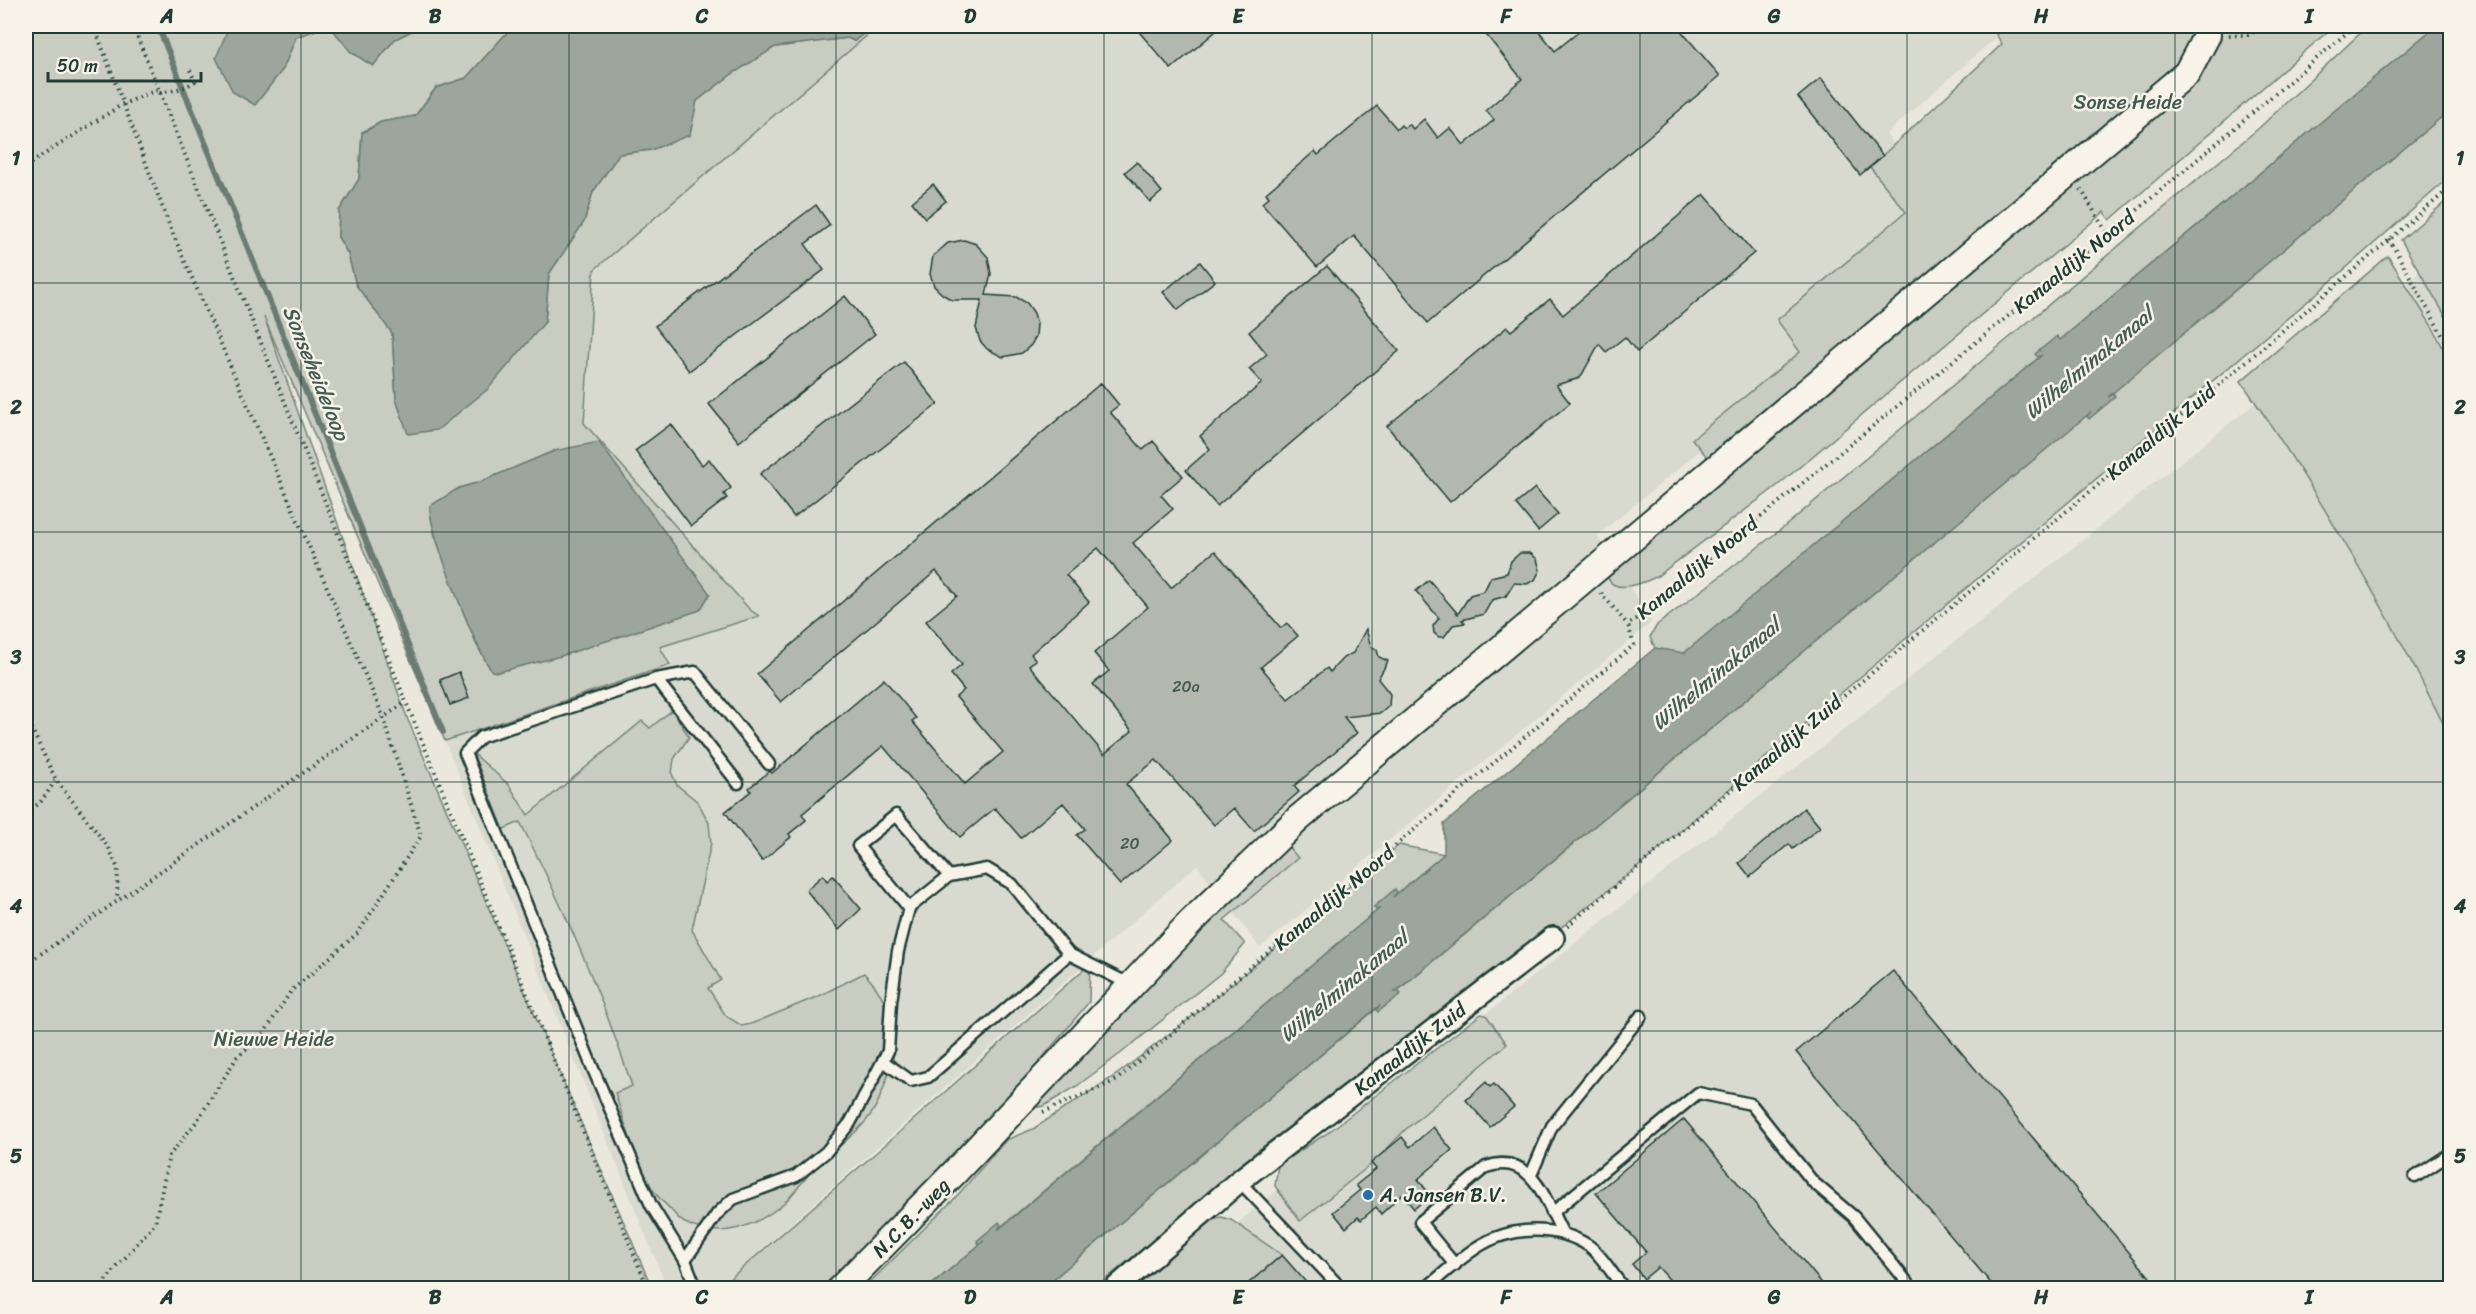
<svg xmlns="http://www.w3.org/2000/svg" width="2476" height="1314" font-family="Sriracha,sans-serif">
  <rect width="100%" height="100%" fill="#eae8dd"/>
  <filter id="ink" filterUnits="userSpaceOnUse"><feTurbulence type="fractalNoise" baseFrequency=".0167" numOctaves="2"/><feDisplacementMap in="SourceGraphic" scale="12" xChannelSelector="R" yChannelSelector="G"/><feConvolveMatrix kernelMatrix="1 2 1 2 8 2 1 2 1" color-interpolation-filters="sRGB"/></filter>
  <g filter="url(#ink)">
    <!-- built -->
    <g fill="#d9dacf">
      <polygon points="878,26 2009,26 1886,134 1963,233 1597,536 1652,622 1260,948 1197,865 718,1288 667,1288 445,741 669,665 659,647 759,616 750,610 584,423 594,270"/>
      <polygon points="2450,248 2450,1288 1161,1288 1482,1017"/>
    </g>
    <!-- green -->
    <g fill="#c8ccc1" stroke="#74847a" stroke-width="1.5" fill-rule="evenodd">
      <path d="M26,26H243L228,29L283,69L296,37L327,26H330L351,52L373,66L395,39L422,26H513L466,78L436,88L415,116L381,122L362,132L359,179L339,211L338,237L348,254L356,285L392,333L396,399L408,433L545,322L549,274L584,222L593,192L619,154L651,150L697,101L732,74L775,47L848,38L854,41L873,26H878L594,270L584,423L750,610L759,616L660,647L670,665L445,741L264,317L408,720L652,1288H26ZM554,451L523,665L498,672L492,671L476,644L434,533L459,488L480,482Z"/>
      <path d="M1991,26H2334L2110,220L2104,212L1777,486L1656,577C1643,583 1612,596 1607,575L1895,302L1707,457L1692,439L1800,352L1777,320L1906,212L1870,167L2002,44Z"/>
      <polygon points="2368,26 2436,26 1684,654 1655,648 1650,637 1657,625 1784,527 2259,128"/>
      <polygon points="2450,110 2450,177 2321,290 1815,715 1648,859 1451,1014 1161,1234 1095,1288 1048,1288 1051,1286 1045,1286"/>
      <polygon points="2450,198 2450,324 2401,240"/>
      <path d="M2388,256L2433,328L2450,362V737C2389,613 2319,494 2241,381Z"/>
      <path d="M672,710L689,737L674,759L672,774L677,785L698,802L709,823L711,843L692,930L721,980L708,988L726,1016L742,1026L751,1024L821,995L864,973C890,1000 902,1036 889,1073C882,1091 879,1106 866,1121C851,1138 832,1152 816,1168C804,1178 796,1192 785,1202C758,1226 720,1241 685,1223C680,1221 676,1215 672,1211C667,1205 660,1200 656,1194C638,1171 625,1122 615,1093L632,1086C602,995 564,908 520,822L504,829L473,753L509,785L528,815L642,721L650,728Z"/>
      <polygon points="1286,844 1298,858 1224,920 1245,944 1221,973 1120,1054 1077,1086 1044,1106 1033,1108 1211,915"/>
      <polygon points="1399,845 1444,854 1393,897 1395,890 1374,907 1380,908 928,1288 864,1288 955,1198 1006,1140 1033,1129 1116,1075 1198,1012"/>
      <polygon points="1090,964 1089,1002 965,1151 877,1242 823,1288 719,1288 886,1144"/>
      <polygon points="1481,1014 1486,1015 1507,1044 1405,1130 1374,1162 1300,1221 1275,1186 1278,1165 1326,1134"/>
      <polygon points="1221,1217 1231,1220 1282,1255 1243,1288 1130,1288 1201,1227 1212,1219"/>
    </g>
    <!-- water -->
    <g fill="#9ca69c" stroke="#6a7c72" stroke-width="1.5">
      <polygon points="243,26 327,26 296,37 283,69 255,105 233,92 216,58 228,29"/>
      <polygon points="330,26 422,26 395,39 373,66 351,52"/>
      <polygon points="513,26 873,26 854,41 848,38 775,47 732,74 697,101 690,135 651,150 619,154 593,192 584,222 549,274 545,322 488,389 437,430 408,434 396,399 392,333 356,285 348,254 338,237 339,211 359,179 362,133 381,122 415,116 436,88 466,78"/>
      <polygon points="2436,26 2450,26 2450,110 2108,397 2113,394 2115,397 2089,419 2087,416 2091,412 1394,993 1398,991 1401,994 1378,1012 1376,1010 1380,1005 1045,1286 1050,1283 1052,1286 1048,1288 928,1288 984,1241 979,1244 977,1241 999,1222 1001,1225 998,1230 1380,908 1376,910 1374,907 1395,889 1397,892 1393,897 1444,854 1444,824 1655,648 1684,653 2042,355 2038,357 2035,354 2057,336 2060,340"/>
      <path d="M599,442L710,594L700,610L561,656L498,672L492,671C477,653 427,527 430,506L459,488L480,482L554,451Z"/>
    </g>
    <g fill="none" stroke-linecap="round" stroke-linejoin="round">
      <!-- stream -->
      <path stroke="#6a7c72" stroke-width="6" d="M158,26C253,261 349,497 443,732"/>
    </g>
    <!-- building -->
    <g fill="#b2b8ae" stroke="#1f3d34" stroke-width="1.5" fill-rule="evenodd">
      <polygon points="1134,26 1222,26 1171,69"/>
      <polygon points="1479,26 1535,26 1555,51 1586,26 1677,26 1720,76 1428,323 1354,236 1317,267 1262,203 1269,197 1266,193 1315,151 1318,155 1377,106 1397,129 1401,125 1404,128 1409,124 1413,129 1424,119 1438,138 1450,128 1464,145 1494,120 1486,110 1522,79"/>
      <polygon points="1821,78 1883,156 1860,175 1798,97"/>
      <polygon points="1137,162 1162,192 1150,202 1125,172"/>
      <polygon points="933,184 946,201 925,218 912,202"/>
      <polygon points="1704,194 1754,253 1637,352 1625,337 1606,352 1599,344 1580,378 1556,385 1570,403 1450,502 1387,426 1507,327 1511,331 1550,299 1563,315"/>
      <polygon points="816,205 830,225 805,244 824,270 689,371 655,326"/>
      <polygon points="964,240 976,244 988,257 991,274 986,295 1016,297 1027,303 1034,313 1037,324 1036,336 1031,345 1022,353 1003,357 987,349 980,341 976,328 982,300 952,300 942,294 934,286 930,274 933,256 948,243"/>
      <polygon points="1200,262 1215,281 1178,310 1163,292"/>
      <polygon points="1327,266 1399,351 1217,506 1186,470 1210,449 1200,436 1262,383 1249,369 1267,354 1249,332"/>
      <polygon points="845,296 875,334 739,442 709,404"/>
      <polygon points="904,362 938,404 794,517 760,474"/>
      <path d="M1101,383L1119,405L1110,412L1143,450L1153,441L1183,476L1161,495L1173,509L1133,543L1171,588L1215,551L1281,628L1287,623L1298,636L1261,667L1288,699L1327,668L1330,672L1343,658L1353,653L1366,629L1371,647L1377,650L1379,657L1388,661L1378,679L1390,694L1389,706L1381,713L1344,717L1357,733L1294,786L1299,792L1254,831L1234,808L1214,825L1156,760L1126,784L1173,840L1120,885L1077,835L1085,829L1063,803L1021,838L995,808L960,837L883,746L802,814L806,820L789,834L791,837L762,861L725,812L751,791L749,788L770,771L772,773L884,679L916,718L912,721L965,784L1003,752L956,697L964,690L951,674L962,665L926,621L957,596L936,571L781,702L757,674ZM1098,548L1148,607L1094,653L1109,671L1093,684L1132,731L1104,754L1029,665L1036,660L1031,654L1089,602L1066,575Z"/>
      <polygon points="671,424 702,465 709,459 731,488 724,494 727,498 691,526 635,451"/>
      <polygon points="1535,488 1558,514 1538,531 1516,504"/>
      <polygon points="1520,553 1530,553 1537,559 1540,570 1535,580 1527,584 1514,583 1506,596 1492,600 1484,614 1462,620 1465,623 1453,625 1444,637 1439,637 1434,633 1433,626 1439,618 1416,591 1429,580 1458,614 1470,595 1484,591 1491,577 1507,573 1511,561"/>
      <polygon points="459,672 469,698 450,705 440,680"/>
      <polygon points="1804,808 1820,827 1793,849 1789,844 1750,877 1739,863"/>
      <polygon points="823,875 827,881 833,876 861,909 839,930 806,890"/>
      <polygon points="1893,971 1977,1071 2159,1288 1995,1288 1878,1150 1796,1052"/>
      <polygon points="1486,1082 1490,1087 1494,1084 1514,1107 1490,1127 1466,1100"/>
      <polygon points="1684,1119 1826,1288 1677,1288 1658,1267 1644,1279 1632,1264 1646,1252 1596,1193"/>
      <polygon points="1433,1127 1452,1150 1418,1179 1430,1195 1414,1209 1402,1194 1381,1214 1376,1207 1361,1220 1358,1217 1346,1228 1333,1212 1360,1190 1356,1185 1376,1169 1371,1163 1402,1137 1410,1147"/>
      <polygon points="1282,1255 1311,1288 1243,1288"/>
    </g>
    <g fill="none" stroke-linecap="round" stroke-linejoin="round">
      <!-- service casing -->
      <g stroke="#1f3d34" stroke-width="15">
        <g id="service">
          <polyline points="656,679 738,783"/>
          <polyline points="1069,954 1131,985"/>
          <polyline points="883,1061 911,1081 928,1077 1069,954 1012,884 987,869 949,876"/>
          <polyline points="1531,1175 1552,1126 1641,1016"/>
          <polyline points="2415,1177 2450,1154"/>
          <polyline points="1239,1181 1341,1288"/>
          <polyline points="1552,1213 1698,1093 1751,1104 1813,1182 1854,1217 1912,1288"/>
          <polyline points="685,1260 651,1205 591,1064 465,753 481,737 656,679 695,672 769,764"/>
          <path d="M1455,1265L1420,1222L1486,1167C1532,1151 1545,1200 1562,1232"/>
          <polyline points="696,1288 685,1260 717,1214 733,1199 796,1176 826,1152 850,1123 888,1051 891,1002 898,951 909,908 949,876 896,815 858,846 909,908"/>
          <path d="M1426,1288C1442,1275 1458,1260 1476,1248C1509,1226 1556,1224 1589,1246C1602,1255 1613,1276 1624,1288"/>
        </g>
      </g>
      <!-- minor casing -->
      <g stroke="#1f3d34" stroke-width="26">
        <polyline id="minor" points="1116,1288 1239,1181 1553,938"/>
      </g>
      <!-- tertiary casing -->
      <g stroke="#1f3d34" stroke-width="30">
        <polyline id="tertiary" points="841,1288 955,1172 1192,921 1298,819 2187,73 2207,35 2206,26"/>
      </g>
      <!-- path -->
      <g stroke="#1f3d34" stroke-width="4" stroke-dasharray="1.5 4.5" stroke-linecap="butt">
        <polyline points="94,26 170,227 383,716 421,836 358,933 291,991 263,1035 237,1057 197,1121 169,1156 155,1223 99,1288"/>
        <polyline points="133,26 406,702 648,1288"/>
        <polyline points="2229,35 2248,35 2265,26"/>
        <path d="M160,93C173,90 185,89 195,81L190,70"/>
        <polyline points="26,166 123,104 159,89"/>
        <polyline points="2081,189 2108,235"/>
        <polyline points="2389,239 2450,349"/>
        <polyline points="1601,593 1628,625"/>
        <polyline points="26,717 56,780 109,848 118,869 117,899"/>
        <polyline points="26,812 40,803 56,780"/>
        <polyline points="1567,926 2234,372 2450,188"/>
        <polyline points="26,964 406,702"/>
        <polyline points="1043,1112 1115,1081 1634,645 1628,625 2108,235 2355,26"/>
      </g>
      <!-- service -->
      <use href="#service" stroke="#f7f3e8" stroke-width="10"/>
      <!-- minor -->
      <use href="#minor" stroke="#f7f3e8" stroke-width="21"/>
      <!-- tertiary -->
      <use href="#tertiary" stroke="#f7f3e8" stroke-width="26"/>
    </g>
  </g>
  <!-- grid -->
  <path fill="none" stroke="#1f3d34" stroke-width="1.5" stroke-opacity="0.55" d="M301,26V1288M569,26V1288M836,26V1288M1104,26V1288M1372,26V1288M1640,26V1288M1907,26V1288M2175,26V1288M26,283H2450M26,532H2450M26,782H2450M26,1031H2450"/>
  <!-- markers -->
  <circle fill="#1f6fb2" stroke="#f7f3e8" stroke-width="2" cx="1368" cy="1195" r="6"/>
  <g text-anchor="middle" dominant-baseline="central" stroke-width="5" stroke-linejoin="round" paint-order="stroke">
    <!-- number labels -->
    <g font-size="16" fill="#445c52">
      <text x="1186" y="686">20a</text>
      <text x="1130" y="843">20</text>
    </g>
    <!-- park labels -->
    <g font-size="20" fill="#415a50" stroke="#f7f3e8">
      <text x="2128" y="102">Sonse Heide</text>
      <text x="274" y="1039">Nieuwe Heide</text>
    </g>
    <!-- street labels -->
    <g font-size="20" fill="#1f3d34" stroke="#f7f3e8">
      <text transform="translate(2074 262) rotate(-39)">Kanaaldijk Noord</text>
      <text transform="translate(2161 432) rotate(-40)">Kanaaldijk Zuid</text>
      <text transform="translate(1697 568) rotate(-39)">Kanaaldijk Noord</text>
      <text transform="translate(1787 743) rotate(-40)">Kanaaldijk Zuid</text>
      <text transform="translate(1334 898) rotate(-40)">Kanaaldijk Noord</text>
      <text transform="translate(1410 1049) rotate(-38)">Kanaaldijk Zuid</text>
      <text transform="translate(911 1218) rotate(-46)">N.C.B.-weg</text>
    </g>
    <!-- poi labels -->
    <g font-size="20" fill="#1f3d34" stroke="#f7f3e8" text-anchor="start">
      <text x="1380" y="1195">A. Jansen B.V.</text>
    </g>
    <!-- water labels -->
    <g font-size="21" font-style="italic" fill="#445c53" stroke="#f7f3e8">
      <text transform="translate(2089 363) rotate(-40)">Wilhelminakanaal</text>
      <text transform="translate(316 373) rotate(68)">Sonseheideloop</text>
      <text transform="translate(1716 674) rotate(-40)">Wilhelminakanaal</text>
      <text transform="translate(1344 986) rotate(-40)">Wilhelminakanaal</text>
    </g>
  </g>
  <!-- margin -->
  <rect width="2476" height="1314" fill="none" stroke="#f7f3e8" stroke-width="66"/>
  <!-- scale -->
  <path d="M48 72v9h153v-9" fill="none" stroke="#1f3d34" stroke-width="3"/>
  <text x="57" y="72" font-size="18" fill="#1f3d34" stroke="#f7f3e8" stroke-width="4.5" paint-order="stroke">50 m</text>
  <rect x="33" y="33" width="2410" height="1248" fill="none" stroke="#1f3d34" stroke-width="2"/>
  <g font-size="20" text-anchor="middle" font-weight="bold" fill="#1f3d34">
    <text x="167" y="23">A</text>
    <text x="435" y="23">B</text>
    <text x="702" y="23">C</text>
    <text x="970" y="23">D</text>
    <text x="1238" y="23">E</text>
    <text x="1506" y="23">F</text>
    <text x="1774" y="23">G</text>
    <text x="2041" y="23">H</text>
    <text x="2309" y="23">I</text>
    <text x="16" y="165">1</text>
    <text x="2460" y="165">1</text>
    <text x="16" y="414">2</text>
    <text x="2460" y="414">2</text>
    <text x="16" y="664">3</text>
    <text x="2460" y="664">3</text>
    <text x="16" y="913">4</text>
    <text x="2460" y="913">4</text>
    <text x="16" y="1163">5</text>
    <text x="2460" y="1163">5</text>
    <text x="167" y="1304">A</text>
    <text x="435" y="1304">B</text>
    <text x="702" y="1304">C</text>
    <text x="970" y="1304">D</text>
    <text x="1238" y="1304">E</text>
    <text x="1506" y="1304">F</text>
    <text x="1774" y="1304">G</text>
    <text x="2041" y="1304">H</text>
    <text x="2309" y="1304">I</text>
  </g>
</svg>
